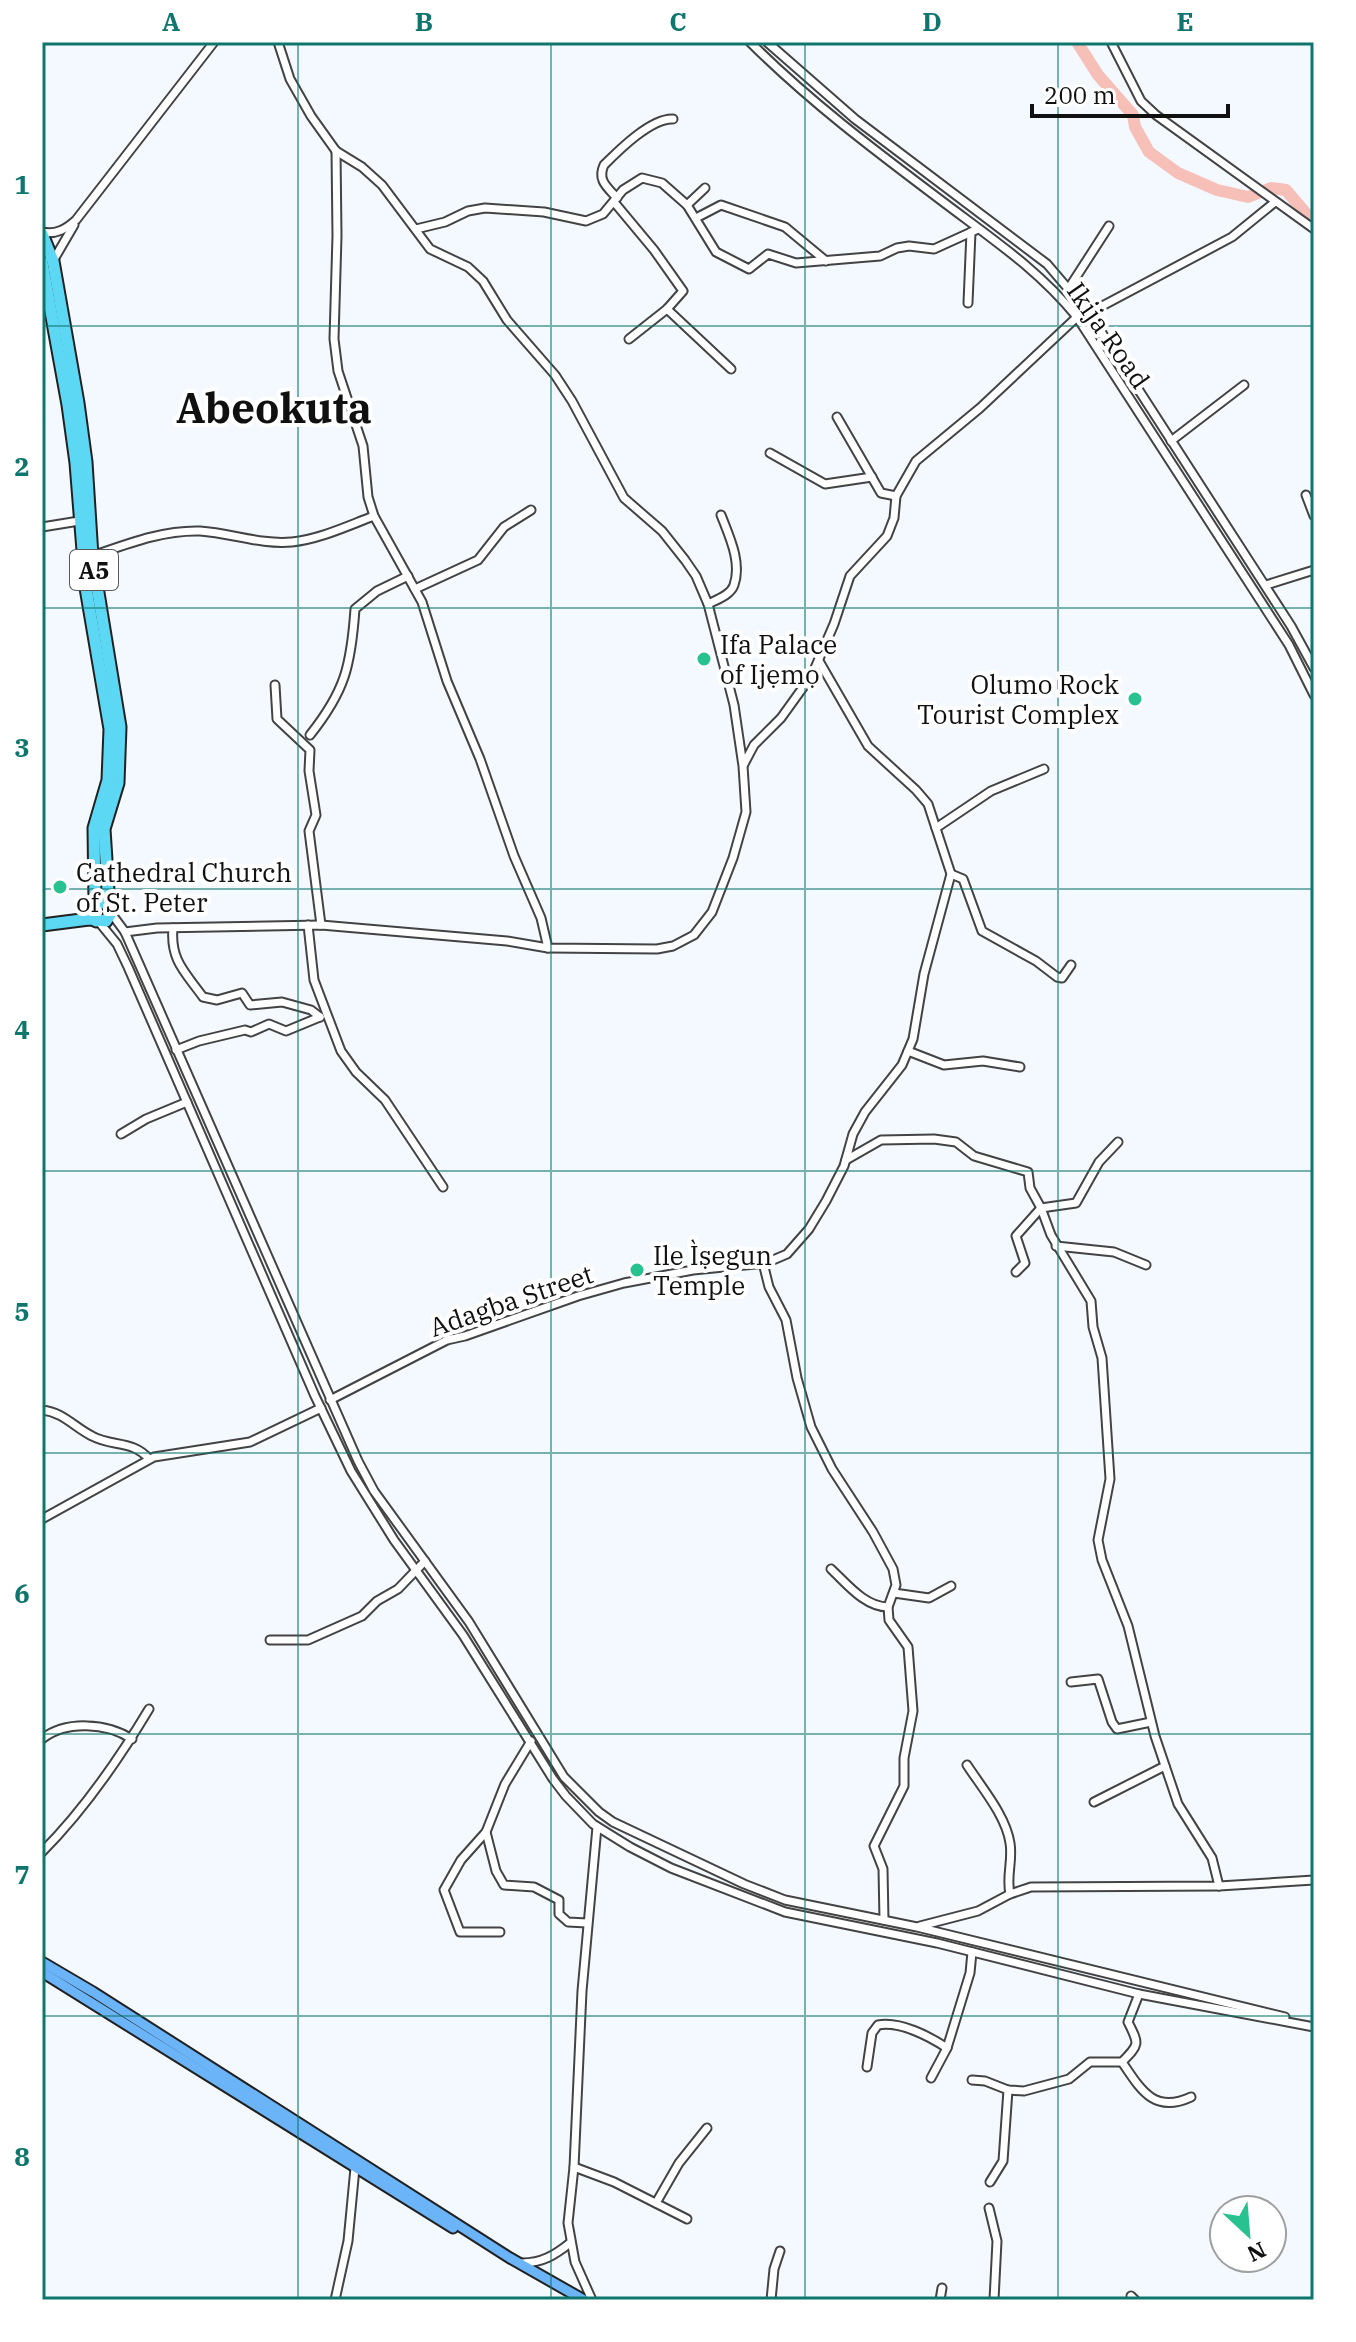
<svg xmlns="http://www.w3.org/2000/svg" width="1356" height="2342" font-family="'IBM Plex Serif',serif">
  <rect width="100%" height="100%" fill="#f4f9ff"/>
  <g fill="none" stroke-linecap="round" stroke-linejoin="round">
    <!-- river -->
    <polyline stroke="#f6bfb8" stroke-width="12" points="1077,42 1098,75 1133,115 1135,127 1149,152 1178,173 1217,190 1248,197 1271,188 1286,190 1308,216 1314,217"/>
    <!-- minor casing -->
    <g stroke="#434343" stroke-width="11">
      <g id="minor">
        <path d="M750,42C808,100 873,149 938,198C989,237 1036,267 1077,317L1289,645L1314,695"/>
        <polyline points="767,42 855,119 1047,264 1089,313 1291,626 1314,668"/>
        <polyline points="1111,42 1141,101 1156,115 1314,229"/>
        <polyline points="336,151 337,236 334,339 338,371 363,446 368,497 374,516 422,602 447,681 480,759 514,856 541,918 548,948"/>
        <path d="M617,198C607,187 597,180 604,165C619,150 651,118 673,119"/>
        <polyline points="614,202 654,250 683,291 667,309 629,339"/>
        <polyline points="687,205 705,188"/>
        <polyline points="696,218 721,205 785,227 826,261"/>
        <polyline points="416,229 445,222 468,211 485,208 544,212 586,221 603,214 623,190 642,178 662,183 687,205 716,252 749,269 768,254 796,263 880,256 897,248 909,246 934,249 978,229"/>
        <path d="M42,232C56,235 66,229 76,220L214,42"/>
        <polyline points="53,261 74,225"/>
        <polyline points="1069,288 1109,226"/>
        <polyline points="968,303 971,232"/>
        <polyline points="667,309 731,369"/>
        <polyline points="1089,313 1232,237 1275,202"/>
        <polyline points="837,417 881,493 896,496"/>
        <polyline points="1171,441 1244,385"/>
        <polyline points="770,453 825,484 872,477"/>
        <polyline points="1306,495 1314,516"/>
        <polyline points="42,527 79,521"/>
        <path d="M92,556C127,544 162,530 200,531C231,533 261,545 292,542C320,539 347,526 374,516"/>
        <polyline points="1266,585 1314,570"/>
        <polyline points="415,589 478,560 504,527 531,510"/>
        <path d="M708,604C716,600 731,595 734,585C742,562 729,536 721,515"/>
        <polyline points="275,685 277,719 310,750 309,771 316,815 309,831 321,925"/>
        <path d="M310,735C345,691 351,666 355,609L377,591L408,576"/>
        <polyline points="744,764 754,745 781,718 812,675 834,624 850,576 887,536 894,518 896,496 916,461 980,408 1077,317"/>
        <polyline points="936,828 991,791 1044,769"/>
        <polyline points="951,874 963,879 982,931 1036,961 1057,977 1062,978 1071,965"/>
        <polyline points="111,913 125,932 358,1461 374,1491 469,1622 564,1777 599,1812 613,1822 744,1884 785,1900 917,1927 1285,2017"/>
        <polyline points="99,922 117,944 128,967 315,1396 351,1471 394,1540 463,1635 553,1779 566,1796 593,1824 630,1847 671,1868 785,1912 937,1943 1139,1994 1314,2027"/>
        <polyline points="308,925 314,980 341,1051 356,1072 385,1100 443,1187"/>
        <path d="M173,928C170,960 185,972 203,997L217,1000L242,993L250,1005L282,1002L311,1010L320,1017"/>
        <polyline points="125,932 157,928 321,925 507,941 548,948 657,949 673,946 694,935 712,912 733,858 746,812 743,766 734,705 708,604 696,576 685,560 662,531 624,498 572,401 555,375 507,320 483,281 468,267 430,249 382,185 362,167 336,151 311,116 290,79 278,42"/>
        <polyline points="176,1050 199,1041 245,1030 251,1032 269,1024 286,1031 320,1017"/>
        <polyline points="908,1051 944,1065 983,1061 1020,1067"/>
        <polyline points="121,1134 146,1119 187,1102"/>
        <polyline points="846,1160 881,1140 934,1139 956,1142 974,1156 1028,1172 1030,1188 1041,1208 1051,1235 1091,1301 1093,1327 1102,1358 1110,1479 1098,1540 1102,1560 1128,1626 1155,1736 1178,1804 1212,1858 1219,1886"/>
        <polyline points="1056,1246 1114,1252 1146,1265"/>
        <polyline points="763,1263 769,1287 786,1320 797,1378 811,1427 832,1469 873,1532 893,1569 896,1585 888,1607 889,1620 908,1647 913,1711 904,1758 904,1786 874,1846 883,1869 884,1920"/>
        <polyline points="1016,1272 1025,1263 1016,1236 1041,1208 1076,1203 1099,1162 1118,1142"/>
        <polyline points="330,1400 447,1340 465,1336 578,1296 624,1283 693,1270 766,1263 787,1254 809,1229 826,1201 844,1166 853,1134 865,1112 902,1065 913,1039 924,974 951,874 928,804 916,790 868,746 819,661"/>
        <path d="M42,1410C63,1412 74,1427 92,1436C112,1447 133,1440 149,1459"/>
        <polyline points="42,1519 154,1457 250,1442 321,1408"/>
        <path d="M831,1569C847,1584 865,1607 888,1607"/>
        <polyline points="894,1593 929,1598 951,1586"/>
        <polyline points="270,1640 308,1640 362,1616 377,1601 398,1589 425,1561"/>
        <polyline points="1071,1682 1098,1679 1112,1722 1117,1729 1151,1722"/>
        <path d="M42,1739C66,1720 107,1723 132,1739"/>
        <path d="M967,1765C982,1788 1006,1816 1010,1843C1013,1861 1006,1876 1010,1894"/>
        <polyline points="1094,1802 1165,1766"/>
        <polyline points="486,1832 496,1871 504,1885 534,1887 559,1900 559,1914 568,1922 587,1923"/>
        <path d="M42,1852C84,1810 119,1759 149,1709"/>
        <polyline points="920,1926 978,1911 1010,1894 1031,1887 1219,1886 1314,1880"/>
        <polyline points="500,1932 460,1932 444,1890 461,1860 486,1832 505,1784 531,1741"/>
        <polyline points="947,2048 970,1973 972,1952"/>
        <path d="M1122,2062C1141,2090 1154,2114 1191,2097"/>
        <path d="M867,2067L872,2033L878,2025C900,2021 929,2036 947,2048L931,2078"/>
        <path d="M972,2080L985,2081L1008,2090L1024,2091L1069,2079L1090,2062H1122C1140,2044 1139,2044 1128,2022L1139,1994"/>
        <polyline points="574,2167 614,2182 687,2219"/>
        <polyline points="990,2182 1003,2161 1008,2090"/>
        <polyline points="656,2203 679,2163 707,2128"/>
        <polyline points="989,2208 997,2241 994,2300"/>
        <path d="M522,2263C542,2263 555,2255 570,2243"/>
        <polyline points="1131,2296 1135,2300"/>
        <polyline points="335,2300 348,2241 355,2168"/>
        <polyline points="592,2300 575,2262 568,2223 574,2167 582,1991 597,1827"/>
        <polyline points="771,2300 774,2269 780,2251"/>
        <polyline points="940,2300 942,2288"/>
      </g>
    </g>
    <!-- major casing -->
    <g stroke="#212121" stroke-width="13">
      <g id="major">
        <polyline points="42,1962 93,1992 510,2258 584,2300"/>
        <polyline points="42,1972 453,2228"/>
      </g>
    </g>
    <!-- highway casing -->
    <g stroke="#212121" stroke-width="15">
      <g id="highway">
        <polyline points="42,234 53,261 78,403 86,462 92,556 120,727 118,783 104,829 109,906"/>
        <polyline points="42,262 68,405 76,463 86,588 110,729 108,780 94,828 95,904"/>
        <path d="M42,925L89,919L106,921L111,913C110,902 100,899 92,907L91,915L96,921"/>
      </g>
    </g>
    <!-- minor -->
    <use href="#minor" stroke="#fff" stroke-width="7"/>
    <!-- major -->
    <use href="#major" stroke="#6bb4f8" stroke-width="9"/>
    <!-- highway -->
    <use href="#highway" stroke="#5dd8f4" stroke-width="11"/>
  </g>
  <!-- grid -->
  <path fill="none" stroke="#0f766e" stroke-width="2" stroke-opacity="0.55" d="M298,42V2300M551,42V2300M805,42V2300M1058,42V2300M42,326H1314M42,608H1314M42,889H1314M42,1171H1314M42,1453H1314M42,1734H1314M42,2016H1314"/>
  <!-- markers -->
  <g fill="#27c290" stroke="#fff" stroke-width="3">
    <circle cx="704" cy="659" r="8"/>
    <circle cx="1135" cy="699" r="8"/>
    <circle cx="60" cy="887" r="8"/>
    <circle cx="637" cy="1270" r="8"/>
  </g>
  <g text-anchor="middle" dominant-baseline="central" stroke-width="8" stroke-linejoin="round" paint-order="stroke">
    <!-- shield labels -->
    <rect fill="#fff" stroke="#585858" stroke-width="2" x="70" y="550" width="48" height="40" rx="6"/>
    <g font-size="24" font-weight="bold" fill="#101010">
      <text x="94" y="570">A5</text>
    </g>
    <!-- street labels -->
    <g font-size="26" fill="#101010" stroke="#fff">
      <text transform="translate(1109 335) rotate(55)">Ikija Road</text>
      <text transform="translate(511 1300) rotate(-19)">Adagba Street</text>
    </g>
    <!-- poi labels -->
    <g font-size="26" fill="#101010" stroke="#fff" text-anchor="start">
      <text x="720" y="644">Ifa Palace<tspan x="720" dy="30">of Ijẹmọ</tspan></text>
      <text x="1119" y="684" text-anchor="end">Olumo Rock<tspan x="1119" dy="30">Tourist Complex</tspan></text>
      <text x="76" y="872">Cathedral Church<tspan x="76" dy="30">of St. Peter</tspan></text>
      <text x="653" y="1255">Ile Ìṣegun<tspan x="653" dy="30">Temple</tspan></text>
    </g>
    <!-- town labels -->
    <g font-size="42" font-weight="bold" fill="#101010" stroke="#fff">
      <text x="274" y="407">Abeokuta</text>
    </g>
  </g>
  <!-- border -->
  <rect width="1356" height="2342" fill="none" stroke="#ffffff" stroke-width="88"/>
  <!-- north arrow -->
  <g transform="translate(1248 2234) rotate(154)"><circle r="38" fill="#ffffff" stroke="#9f9f9f" stroke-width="2"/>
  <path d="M0-6L14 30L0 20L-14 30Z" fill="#27c290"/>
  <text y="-12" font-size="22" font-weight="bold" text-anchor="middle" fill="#101010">N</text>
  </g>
  <!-- scale -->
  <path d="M1032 104v12h196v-12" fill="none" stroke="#101010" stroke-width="4"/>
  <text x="1044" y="104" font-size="24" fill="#101010" stroke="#ffffff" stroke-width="6" paint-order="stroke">200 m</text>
  <rect x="44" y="44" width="1268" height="2254" fill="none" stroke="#0f766e" stroke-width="3"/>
  <g font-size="26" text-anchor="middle" font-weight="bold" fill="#0f766e">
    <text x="171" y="31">A</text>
    <text x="424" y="31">B</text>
    <text x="678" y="31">C</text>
    <text x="932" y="31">D</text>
    <text x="1185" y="31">E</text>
    <text x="22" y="194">1</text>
    <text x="22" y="476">2</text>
    <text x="22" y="757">3</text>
    <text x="22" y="1039">4</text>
    <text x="22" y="1321">5</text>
    <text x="22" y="1603">6</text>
    <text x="22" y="1884">7</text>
    <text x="22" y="2166">8</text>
  </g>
</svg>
